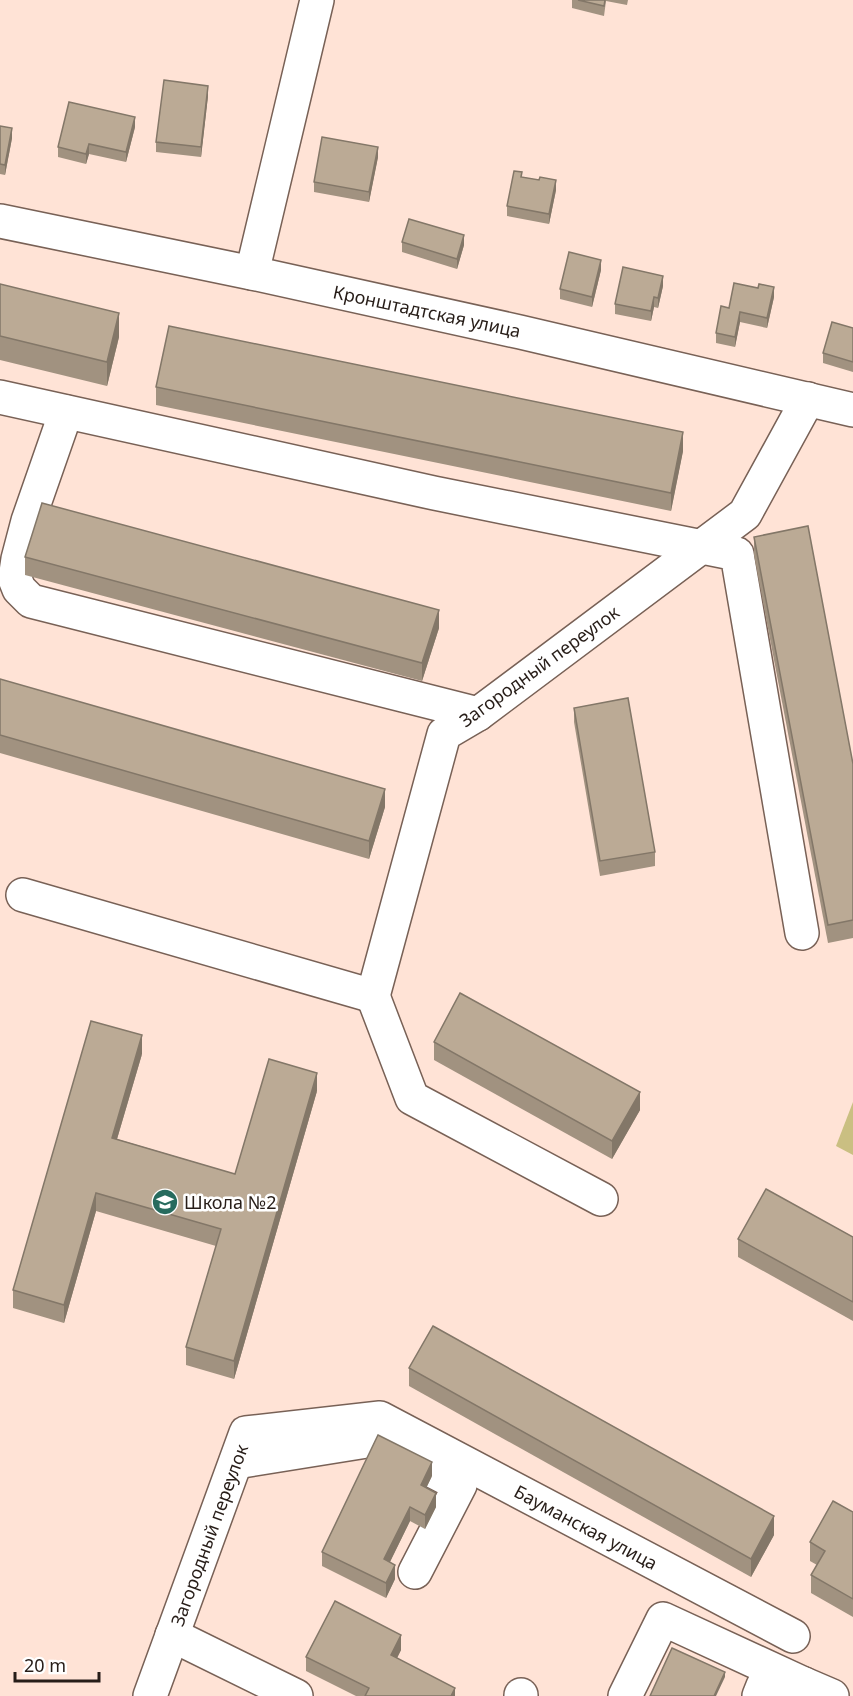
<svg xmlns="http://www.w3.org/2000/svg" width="853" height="1696" font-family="'Noto Sans',sans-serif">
  <rect width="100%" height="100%" fill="#ffe3d6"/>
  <!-- green -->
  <polygon fill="#cabf82" points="853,1102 853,1155 836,1146"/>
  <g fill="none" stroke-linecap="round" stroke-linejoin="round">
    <!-- minor casing -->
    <g stroke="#786156" stroke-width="36">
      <g id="minor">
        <polyline points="0,221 252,273 520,332 853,410"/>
        <polyline points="252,273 317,0"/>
        <polyline points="0,397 434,493 737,554 802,933"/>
        <polyline points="66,412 28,521 18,559 15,579 19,589 31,601 478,714"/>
        <polyline points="23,895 373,996"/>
        <polyline points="373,996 444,734 478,714 745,514 808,399"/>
        <polyline points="373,996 412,1098 601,1199"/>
        <polyline points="236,1462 373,1440 460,1485 415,1572"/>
        <polyline points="172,1635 296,1696"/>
        <polyline points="150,1696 246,1433 380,1418 793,1636"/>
        <polyline points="521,1696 521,1695"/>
        <polyline points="625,1696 663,1619 804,1684"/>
        <polyline points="759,1696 763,1686 804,1684 832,1696"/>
      </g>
    </g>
    <!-- minor -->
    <use href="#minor" stroke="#fff" stroke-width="33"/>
  </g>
  <!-- wall -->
  <g fill="#a19280">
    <polygon points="572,0 628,0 627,5 606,1 604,16 572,8"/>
    <polygon points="208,96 201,157 156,152 156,142"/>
    <polygon points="0,126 12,138 5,175 0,174"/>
    <polygon points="135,127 126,162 89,154 86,164 58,157 58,147"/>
    <polygon points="378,157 369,202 314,192 314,182"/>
    <polygon points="522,177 539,180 556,190 549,224 507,216 507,206"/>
    <polygon points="402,242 464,245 457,269 402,252"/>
    <polygon points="601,270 592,307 560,299 560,289"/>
    <polygon points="0,284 119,337 107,386 0,360"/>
    <polygon points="663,286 658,308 654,307 651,321 615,314 615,304"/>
    <polygon points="774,297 767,328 740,322 735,347 716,343 716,333 729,308"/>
    <polygon points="853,328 853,372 823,363 823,353"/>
    <polygon points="156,387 683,451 671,511 156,405"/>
    <polygon points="754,537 853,764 853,938 828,943 754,555"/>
    <polygon points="25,557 439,628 422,681 25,575"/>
    <polygon points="0,679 385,807 369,859 0,753"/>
    <polygon points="574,708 655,852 655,866 600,876 574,722"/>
    <polygon points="434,1042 640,1110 612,1159 434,1060"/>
    <polygon points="142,1054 117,1139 235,1174 317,1091 234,1379 186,1365 186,1347 216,1246 96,1211 64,1323 13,1308 13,1290"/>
    <polygon points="853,1237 853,1321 738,1257 738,1239"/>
    <polygon points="409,1368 774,1535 751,1577 409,1386"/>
    <polygon points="432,1476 426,1488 436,1507 425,1529 410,1521 390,1562 395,1579 386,1598 322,1566 322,1552"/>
    <polygon points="853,1512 853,1617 811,1593 811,1575 817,1565 810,1561 810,1542"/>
    <polygon points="401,1650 397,1658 455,1696 356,1696 306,1671 306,1657"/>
  </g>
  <!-- shaded-wall -->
  <g fill="#837768">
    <polygon points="208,86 208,96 201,157 201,147"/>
    <polygon points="135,117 135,127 126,162 126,152"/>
    <polygon points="12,128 12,138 5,175 5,165"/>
    <polygon points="89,144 89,154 86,164 86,154"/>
    <polygon points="378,147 378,157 369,202 369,192"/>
    <polygon points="556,180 556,190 549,224 549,214"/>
    <polygon points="464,235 464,245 457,269 457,259"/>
    <polygon points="601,260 601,270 592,307 592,297"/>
    <polygon points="663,276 663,286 658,308 658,298"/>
    <polygon points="774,287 774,297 767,328 767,318"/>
    <polygon points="654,297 654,307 651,321 651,311"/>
    <polygon points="740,312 740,322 735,347 735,337"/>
    <polygon points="119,313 119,337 107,386 107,362"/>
    <polygon points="683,432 683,451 671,511 671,493"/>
    <polygon points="439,610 439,628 422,681 422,663"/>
    <polygon points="385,789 385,807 369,859 369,841"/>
    <polygon points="142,1035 142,1054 112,1156 112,1138"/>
    <polygon points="317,1073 317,1091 234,1379 234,1361"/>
    <polygon points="640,1092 640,1110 612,1159 612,1141"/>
    <polygon points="96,1193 96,1211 64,1323 64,1305"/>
    <polygon points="432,1462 432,1476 421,1499 421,1485"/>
    <polygon points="436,1493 436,1507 425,1529 425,1515"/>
    <polygon points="410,1507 410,1521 384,1574 384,1559"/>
    <polygon points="774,1516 774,1535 751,1577 751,1559"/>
    <polygon points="395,1565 395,1579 386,1598 386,1583"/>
    <polygon points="401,1635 401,1650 391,1670 391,1655"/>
    <polygon points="725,1672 725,1677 716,1696 714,1696"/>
    <polygon points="455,1688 455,1696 451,1696"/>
  </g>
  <!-- building -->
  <g fill="#bbaa95" stroke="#837768" stroke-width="1.5">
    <polygon points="578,0 605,0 604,6"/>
    <polygon points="164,80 208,86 201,147 156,142"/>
    <polygon points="69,102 135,117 126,152 89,144 86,154 58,147"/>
    <polygon points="0,126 12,128 5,165 0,164"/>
    <polygon points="322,137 378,147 369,192 314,182"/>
    <polygon points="514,171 522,172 521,177 539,180 540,177 556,180 549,214 507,206"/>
    <polygon points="409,219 464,235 457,259 402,242"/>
    <polygon points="569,252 601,260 592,297 560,289"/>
    <polygon points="623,267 663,276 658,298 654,297 651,311 615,304"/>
    <polygon points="734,283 758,288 759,284 774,287 767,318 740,312 735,337 716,333 721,306 729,308"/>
    <polygon points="0,284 119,313 107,362 0,336"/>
    <polygon points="832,322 853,328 853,362 823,353"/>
    <polygon points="169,326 683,432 671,493 156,387"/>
    <polygon points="42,503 439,610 422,663 25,557"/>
    <polygon points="808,526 853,764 853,920 828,925 754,537"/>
    <polygon points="0,679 385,789 369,841 0,735"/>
    <polygon points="628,698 655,852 600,861 574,708"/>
    <polygon points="460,993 640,1092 612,1141 434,1042"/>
    <polygon points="91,1021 142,1035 112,1138 235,1174 269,1059 317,1073 234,1361 186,1347 221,1229 96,1193 64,1305 13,1290"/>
    <polygon points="766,1189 853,1237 853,1302 738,1239"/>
    <polygon points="433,1326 774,1516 751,1559 409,1368"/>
    <polygon points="378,1435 432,1462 421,1485 436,1493 425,1515 410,1507 384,1559 395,1565 386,1583 322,1552"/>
    <polygon points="833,1501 853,1512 853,1599 811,1575 825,1551 810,1542"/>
    <polygon points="335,1601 401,1635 391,1655 455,1688 451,1696 365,1696 369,1688 306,1657"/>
    <polygon points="672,1648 725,1672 714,1696 650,1696"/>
  </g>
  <!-- icons -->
  <defs>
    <g id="school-disc" transform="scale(1.35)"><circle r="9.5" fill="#276b5e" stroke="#fff"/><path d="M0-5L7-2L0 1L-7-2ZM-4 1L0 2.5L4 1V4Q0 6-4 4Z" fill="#fff"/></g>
  </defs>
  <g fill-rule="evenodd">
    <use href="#school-disc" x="165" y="1202"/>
  </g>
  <g text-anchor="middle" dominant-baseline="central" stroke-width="5" stroke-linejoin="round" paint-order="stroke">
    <!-- street labels -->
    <g font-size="18" fill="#271d18" stroke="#fff">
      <text transform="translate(427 311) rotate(12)">Кронштадтская улица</text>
      <text transform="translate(539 666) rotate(-36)">Загородный переулок</text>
      <text transform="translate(586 1527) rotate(28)">Бауманская улица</text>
      <text transform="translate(209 1535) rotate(-70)">Загородный переулок</text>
    </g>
    <!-- poi labels -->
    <g font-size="18" fill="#271d18" stroke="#fff" text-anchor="start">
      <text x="184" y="1202">Школа №2</text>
    </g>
  </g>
  <!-- scale -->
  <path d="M15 1672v9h84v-9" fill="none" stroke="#271d18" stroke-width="3"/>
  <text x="24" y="1672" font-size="18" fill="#271d18" stroke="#ffffff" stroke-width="4.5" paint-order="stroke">20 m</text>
</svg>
